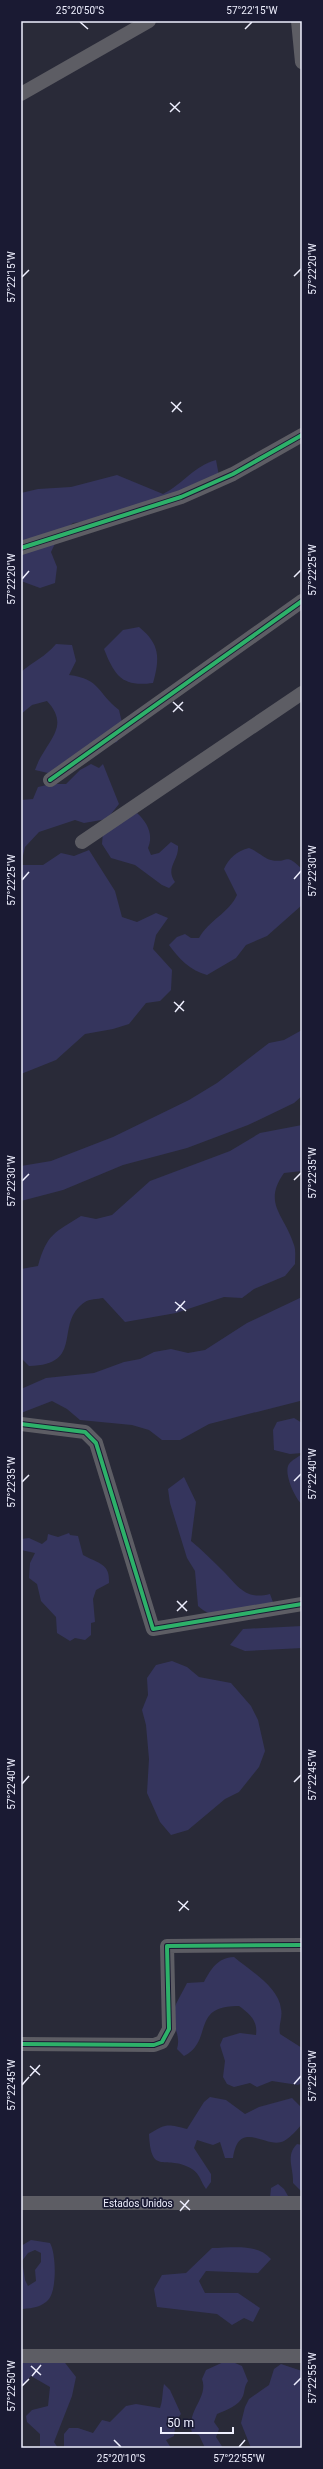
<svg xmlns="http://www.w3.org/2000/svg" width="323" height="2469" font-family="Roboto,sans-serif">
  <rect width="100%" height="100%" fill="#292a38"/>
  <!-- green -->
  <g fill="#35355d" fill-rule="evenodd">
    <path d="M216,460L219,476L137,514L73,523L60,533L51,552L57,567L55,583L40,588L21,581V493L38,489L71,487L117,475L163,494C183,484 194,466 216,460Z"/>
    <path d="M139,627C160,644 160,658 153,683C123,687 115,677 104,649L123,630Z"/>
    <path d="M56,644L72,645L76,661L69,675C101,679 97,693 119,710L123,727L117,742L102,746L65,777L35,770C45,741 72,728 47,701L32,705L21,714V672C34,661 45,657 56,644Z"/>
    <polygon points="91,764 99,768 103,764 119,804 107,819 84,823 75,820 39,832 25,847 21,864 21,800 33,799 38,787 51,784 66,784 80,770"/>
    <path d="M137,813C147,822 154,835 148,848L151,855L159,853L171,842L178,846C179,861 165,867 175,882L169,888L162,885L135,865L111,858L102,844L103,832Z"/>
    <path d="M249,848C257,851 264,858 271,860C289,864 284,851 302,869V905L267,936L246,945L236,958L207,975C191,971 178,958 169,945L177,937L185,934L191,938H199C209,920 229,913 237,895L224,869C229,858 237,851 249,848Z"/>
    <polygon points="89,850 115,891 122,917 137,922 156,913 168,918 156,935 153,949 172,970 171,990 160,1001 146,1003 129,1024 113,1029 85,1034 56,1060 21,1074 21,865 43,865 61,853 74,856"/>
    <polygon points="302,1030 302,1096 294,1103 248,1125 187,1148 123,1165 63,1190 21,1201 21,1166 51,1161 113,1137 189,1100 217,1083 269,1043 284,1040"/>
    <path d="M302,1125V1171L284,1173C262,1204 285,1215 294,1245C296,1250 295,1258 295,1264L285,1276L254,1289L242,1298L224,1297L176,1313L125,1322L103,1298C98,1299 89,1299 85,1302C53,1323 86,1365 29,1366L21,1358V1269L38,1266C47,1234 54,1233 81,1216L96,1219L112,1215L150,1181L230,1151L260,1133Z"/>
    <polygon points="302,1297 302,1399 300,1401 209,1424 180,1440 162,1440 149,1430 132,1425 80,1420 67,1409 52,1401 21,1413 21,1389 46,1378 94,1373 124,1362 140,1359 154,1352 171,1349 188,1353 205,1350 247,1323"/>
    <polygon points="294,1418 302,1423 302,1453 290,1454 274,1450 273,1430 277,1422"/>
    <path d="M302,1454V1504C295,1499 283,1472 289,1464C292,1460 298,1457 302,1454Z"/>
    <path d="M184,1477L196,1502L191,1541C202,1550 211,1559 221,1569C237,1584 244,1601 270,1594L274,1605C250,1611 219,1626 198,1606L195,1571L187,1558L170,1503L168,1489Z"/>
    <path d="M69,1533L70,1535L78,1536L83,1555C99,1564 110,1563 109,1583L96,1590L93,1599L95,1622L91,1623V1635L85,1640L75,1638L70,1641L57,1633L56,1617L41,1601L37,1584L29,1578L30,1563L35,1553L21,1550V1539L29,1538L42,1544L47,1540L48,1534L58,1537Z"/>
    <polygon points="302,1626 302,1648 245,1651 230,1645 243,1629"/>
    <polygon points="172,1661 187,1667 199,1677 231,1683 251,1706 258,1720 265,1751 259,1767 239,1792 225,1799 188,1830 171,1835 160,1822 147,1793 149,1759 146,1725 142,1710 148,1695 147,1678 156,1665"/>
    <path d="M234,1957C249,1970 279,1987 281,2009C283,2017 278,2025 280,2034L302,2048V2083L298,2085L272,2081L257,2087L250,2083L234,2087L227,2084L223,2077L225,2061L220,2045L223,2038L240,2033L256,2035C258,2021 250,2014 239,2006C190,2005 214,2041 184,2056L177,2049C181,2036 173,2027 173,2015C173,2006 183,1992 187,1983L204,1982C211,1969 217,1958 234,1957Z"/>
    <path d="M210,2097L226,2100L245,2114L259,2107L292,2098L302,2108V2124C298,2129 290,2138 284,2141C266,2150 239,2117 233,2158H225L220,2142L213,2145L197,2140L194,2148L211,2174V2182L206,2189C201,2182 200,2174 192,2169C166,2153 151,2178 149,2134C166,2123 168,2124 187,2129L204,2102Z"/>
    <path d="M297,2144L302,2145V2192L293,2183C294,2168 285,2156 297,2144Z"/>
    <polygon points="278,2184 284,2189 288,2196 270,2198 271,2188"/>
    <path d="M31,2240L50,2243C56,2253 57,2289 49,2299C42,2307 33,2308 23,2309H21V2246ZM35,2250L41,2253V2262L35,2270L36,2281L28,2286L25,2280L22,2261L28,2253Z"/>
    <path d="M212,2248C232,2248 257,2243 271,2259L258,2273L206,2271L199,2281L205,2293H238L260,2308L253,2322L244,2318L232,2325L217,2314L157,2307L154,2289L162,2275L186,2273Z"/>
    <polygon points="62,2359 76,2377 72,2396 54,2442 58,2448 40,2448 40,2434 27,2422 26,2416 32,2410 48,2406 50,2387 31,2376 21,2387 21,2361"/>
    <path d="M228,2360L242,2366L248,2381C244,2387 245,2390 243,2396C239,2406 226,2410 217,2414L214,2422L219,2429L216,2437L223,2448H205L199,2435L192,2433C186,2410 209,2398 202,2379L206,2370Z"/>
    <polygon points="281,2364 302,2371 302,2448 251,2448 241,2423 245,2407 249,2399 269,2385 274,2369"/>
    <path d="M164,2384L170,2390L181,2414L176,2420L174,2436L166,2440L171,2448H64V2434L69,2428H78L93,2433L102,2420L110,2422L126,2406L136,2404L160,2408C163,2400 162,2393 164,2384Z"/>
  </g>
  <g fill="none" stroke-linecap="round" stroke-linejoin="round">
    <!-- minor -->
    <g stroke="#5d5d64" stroke-width="14">
      <polyline points="298,21 302,62"/>
      <polyline points="21,94 149,21"/>
      <polyline points="21,548 181,497 233,474 302,435"/>
      <polyline points="50,780 302,601"/>
      <polyline points="82,842 302,693"/>
      <polyline points="21,1424 85,1432 96,1443 153,1629 302,1604"/>
      <polyline points="21,2044 154,2045 162,2042 169,2029 167,1946 302,1945"/>
      <polyline points="21,2203 302,2203"/>
      <polyline points="21,2356 302,2356"/>
    </g>
    <!-- cycleway casing -->
    <g stroke="#1a1a33" stroke-width="6">
      <g id="cycleway">
        <polyline points="21,548 181,497 233,474 302,435"/>
        <polyline points="50,780 302,601"/>
        <polyline points="21,1424 85,1432 96,1443 153,1629 302,1604"/>
        <polyline points="21,2044 154,2045 162,2042 169,2029 167,1946 302,1945"/>
      </g>
    </g>
    <!-- cycleway -->
    <use href="#cycleway" stroke="#2db169" stroke-width="4"/>
  </g>
  <!-- ticks -->
  <path fill="none" stroke="#eeeffe" stroke-width="1.5" d="M80,22L88,29M245,29L252,22M170,103L180,112M170,112L180,102M294,276L301,269M22,277L29,270M171,402L182,412M172,412L181,402M294,577L301,570M22,579L29,571M173,702L183,711M173,712L183,702M294,879L301,871M22,880L29,872M174,1002L184,1011M175,1012L184,1001M294,1180L301,1173M22,1181L29,1174M175,1302L186,1311M176,1311L185,1301M294,1481L301,1474M22,1482L29,1475M177,1601L187,1611M177,1611L187,1601M294,1782L301,1775M22,1784L29,1776M178,1901L189,1910M179,1911L188,1901M30,2066L40,2075M30,2076L40,2065M294,2084L301,2076M22,2085L29,2077M180,2201L190,2210M180,2211L189,2200M31,2366L41,2375M32,2376L41,2365M294,2385L301,2378M22,2386L29,2379M114,2440L121,2447M239,2447L245,2440"/>
  <g text-anchor="middle" dominant-baseline="central" stroke-width="3.5" stroke-linejoin="round" paint-order="stroke">
    <!-- street labels -->
    <g font-size="10" fill="#eeeffe" stroke="#1a1a33">
      <text x="138" y="2203">Estados Unidos</text>
    </g>
  </g>
  <!-- border -->
  <rect width="323" height="2469" fill="none" stroke="#1a1a33" stroke-width="44"/>
  <!-- scale -->
  <path d="M161 2427v6h72v-6" fill="none" stroke="#eeeffe" stroke-width="2"/>
  <text x="167" y="2427" font-size="12" fill="#eeeffe" stroke="#1a1a33" stroke-width="3" paint-order="stroke">50 m</text>
  <rect x="22" y="22" width="279" height="2425" fill="none" stroke="#eeeffe" stroke-width="1.5"/>
  <g font-size="10" text-anchor="middle" fill="#eeeffe">
    <text x="80" y="14">25°20'50"S</text>
    <text x="252" y="14">57°22'15"W</text>
    <text transform="translate(312 269) rotate(-90)" y="4">57°22'20"W</text>
    <text transform="translate(11 277) rotate(-90)" y="4">57°22'15"W</text>
    <text transform="translate(312 570) rotate(-90)" y="4">57°22'25"W</text>
    <text transform="translate(11 579) rotate(-90)" y="4">57°22'20"W</text>
    <text transform="translate(312 871) rotate(-90)" y="4">57°22'30"W</text>
    <text transform="translate(11 880) rotate(-90)" y="4">57°22'25"W</text>
    <text transform="translate(312 1173) rotate(-90)" y="4">57°22'35"W</text>
    <text transform="translate(11 1181) rotate(-90)" y="4">57°22'30"W</text>
    <text transform="translate(312 1474) rotate(-90)" y="4">57°22'40"W</text>
    <text transform="translate(11 1482) rotate(-90)" y="4">57°22'35"W</text>
    <text transform="translate(312 1775) rotate(-90)" y="4">57°22'45"W</text>
    <text transform="translate(11 1784) rotate(-90)" y="4">57°22'40"W</text>
    <text transform="translate(312 2076) rotate(-90)" y="4">57°22'50"W</text>
    <text transform="translate(11 2085) rotate(-90)" y="4">57°22'45"W</text>
    <text transform="translate(312 2378) rotate(-90)" y="4">57°22'55"W</text>
    <text transform="translate(11 2386) rotate(-90)" y="4">57°22'50"W</text>
    <text x="121" y="2462">25°20'10"S</text>
    <text x="239" y="2462">57°22'55"W</text>
  </g>
</svg>
